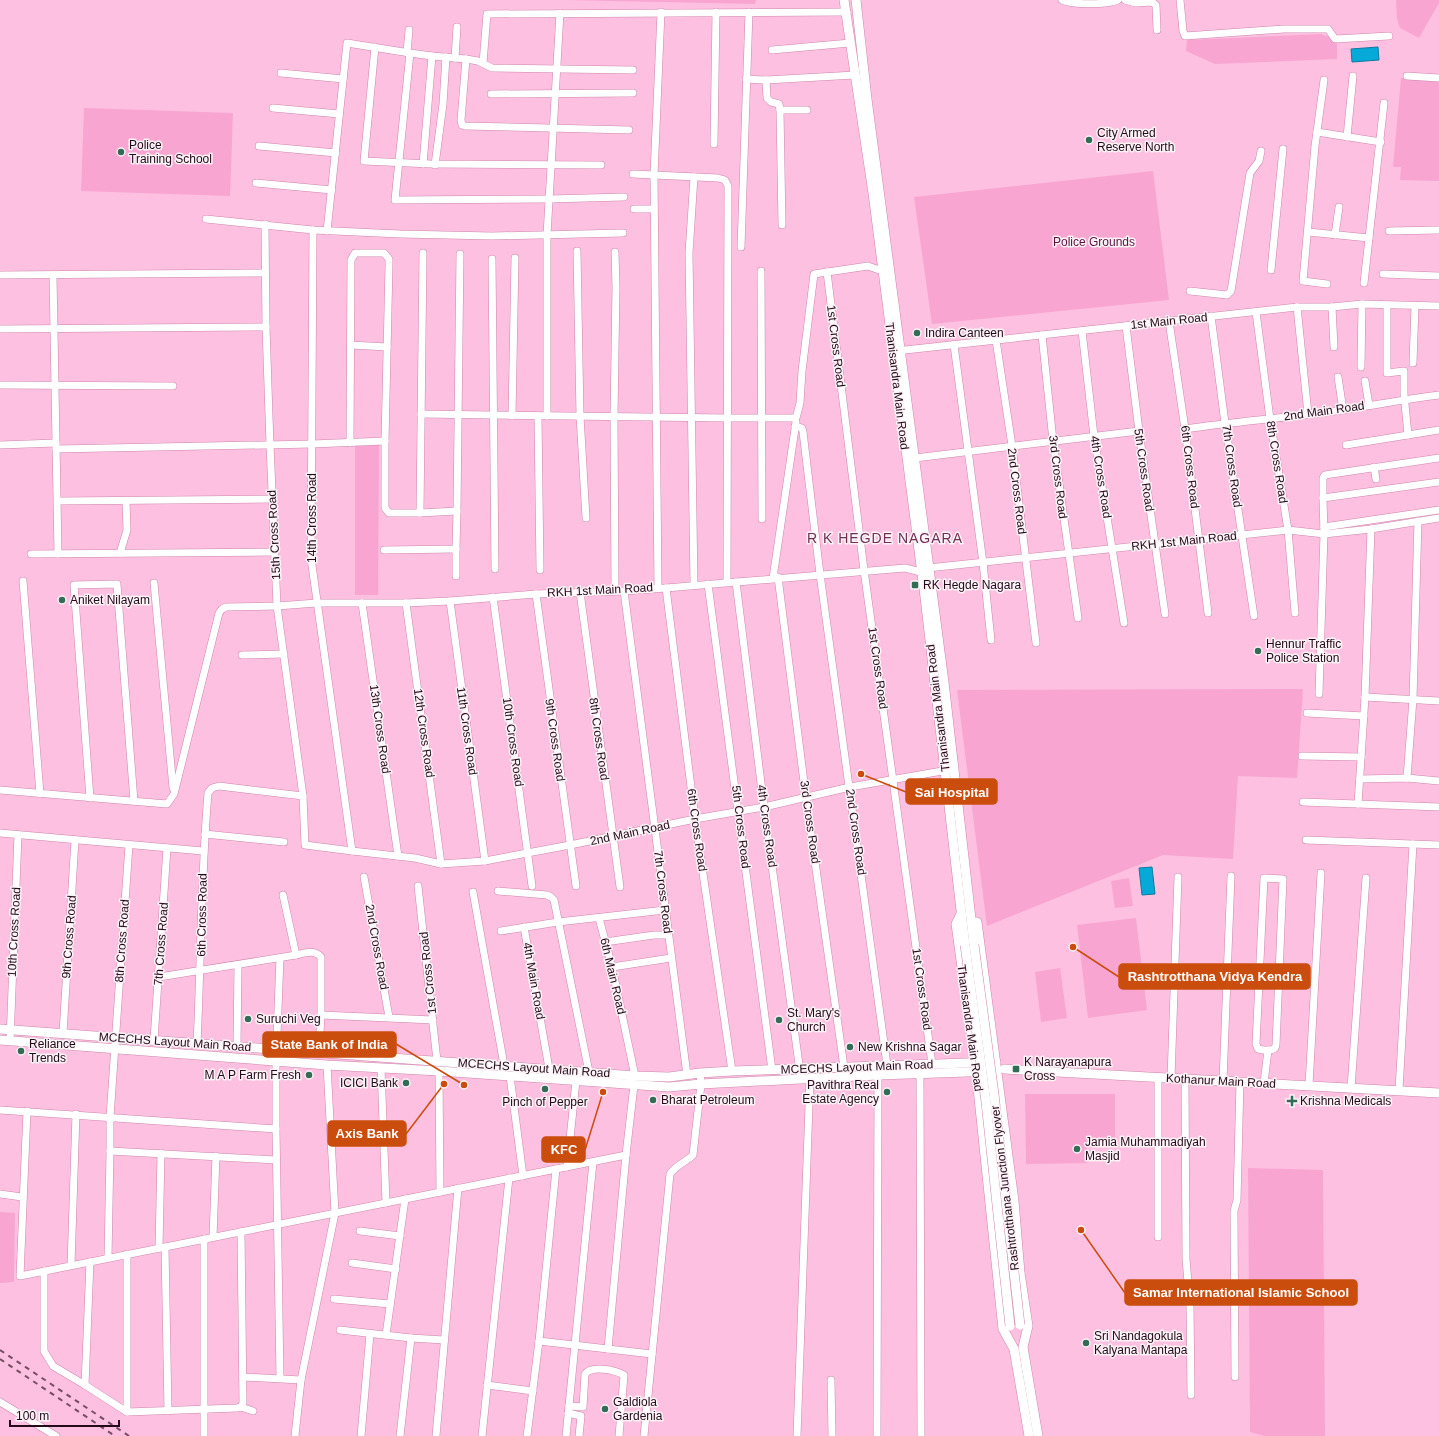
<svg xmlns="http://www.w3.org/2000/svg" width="1439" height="1436" font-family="Arial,sans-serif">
  <rect width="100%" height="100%" fill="#fec0e0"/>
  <!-- green -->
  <g fill="#f8a5d2">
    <polygon points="566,0 756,0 755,4"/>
    <polygon points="1396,0 1439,0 1439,3 1419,38 1400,28 1397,19"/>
    <polygon points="1322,34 1325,36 1337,36 1337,59 1215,64 1186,51 1187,40"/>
    <polygon points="1401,78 1439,81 1439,181 1400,180 1401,167 1393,167"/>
    <polygon points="84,108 233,113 230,196 81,191"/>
    <polygon points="1153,171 1169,300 932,324 914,197"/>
    <polygon points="379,445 378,595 355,595 355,446"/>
    <polygon points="1303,689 1297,778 1238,776 1233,859 1163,855 987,926 957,690"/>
    <polygon points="1129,878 1133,906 1115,908 1111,881"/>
    <polygon points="1136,918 1147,1010 1088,1018 1077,925"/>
    <polygon points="1060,968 1067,1018 1041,1022 1035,972"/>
    <polygon points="1025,1094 1115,1094 1115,1146 1087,1147 1087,1163 1026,1164"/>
    <polygon points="1248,1168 1323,1170 1325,1436 1265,1436 1250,1432"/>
    <polygon points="0,1212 15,1213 14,1282 0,1283"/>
  </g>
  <!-- water -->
  <g fill="#05aad8" stroke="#0e7a9f">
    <polygon points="1378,47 1379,60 1352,62 1351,49"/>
    <polygon points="1152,867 1155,894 1142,895 1139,868"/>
  </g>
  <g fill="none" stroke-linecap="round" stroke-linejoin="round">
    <!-- minor casing -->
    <g stroke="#ce85ac" stroke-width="8">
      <g id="minor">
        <path d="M1062,0C1072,5 1108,5 1118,0"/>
        <polyline points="1125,0 1136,3 1152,2 1156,5 1157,30"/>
        <polyline points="1180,0 1183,31 1185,36 1284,29 1328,29 1335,39 1389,36"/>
        <polyline points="375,47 364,161 431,164 601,165"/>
        <polyline points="772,50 850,43"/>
        <polyline points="407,52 409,30"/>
        <polyline points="410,53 432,56 466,59 478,61 492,68 633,70"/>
        <polyline points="455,58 457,27"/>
        <polyline points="466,59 461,120 462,125 465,126 629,130"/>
        <polyline points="483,63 487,14 847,12"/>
        <polyline points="281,73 343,79"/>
        <polyline points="1407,76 1439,78"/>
        <polyline points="746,79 766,80 855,75"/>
        <polyline points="766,80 767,98 771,102 779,104 780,110"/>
        <polyline points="1324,80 1315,146 1303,281 1327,284"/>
        <polyline points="491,94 633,93"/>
        <polyline points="273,108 339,114"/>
        <polyline points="1317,132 1381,142"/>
        <polyline points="1347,137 1353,76"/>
        <polyline points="714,144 716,12"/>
        <polyline points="259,146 336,153"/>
        <polyline points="423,164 432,56"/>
        <polyline points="435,165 443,104 446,57"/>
        <polyline points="633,174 718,178 725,180 728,186 727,582"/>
        <polyline points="694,177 689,253 694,585"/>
        <polyline points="256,183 332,190"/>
        <polyline points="634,209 654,209"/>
        <polyline points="206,219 313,230 400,234 492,236 623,233"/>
        <polyline points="265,224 266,327 270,445 277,606 303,796 305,845 352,851 415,858 441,864 485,861 570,845 695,819 764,807 850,787 948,770"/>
        <polyline points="782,225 780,110 807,110"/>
        <polyline points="313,230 311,558 352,851"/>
        <polyline points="327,231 347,43 410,53 395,200 549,199 624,197"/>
        <polyline points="1389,231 1439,230"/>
        <polyline points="1308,232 1369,238"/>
        <polyline points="1335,235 1339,207"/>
        <polyline points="741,247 749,12"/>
        <polyline points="577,251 580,416 586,518"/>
        <polyline points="492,259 495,569"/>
        <polyline points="1271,270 1283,149"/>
        <polyline points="761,271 762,519"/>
        <polyline points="827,272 864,570 932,1064"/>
        <polyline points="1383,274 1439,276"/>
        <polyline points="0,275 265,273"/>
        <polyline points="53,275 58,554"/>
        <polyline points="1364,283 1384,103"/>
        <polyline points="1190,291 1227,295 1231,291 1250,173 1259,161 1261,151"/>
        <polyline points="1387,306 1387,373 1404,371 1404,394 1408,435"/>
        <polyline points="1297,307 1308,414"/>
        <polyline points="1332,307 1334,347"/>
        <polyline points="1256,312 1270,419 1288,530 1295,613"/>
        <polyline points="1211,316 1225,423 1254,616"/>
        <polyline points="1169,321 1185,429 1208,613"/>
        <polyline points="1126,326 1139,431 1165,614"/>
        <polyline points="0,329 266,327"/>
        <polyline points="1082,331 1094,436 1124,623"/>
        <polyline points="1042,335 1053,441 1078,618"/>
        <polyline points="996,340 1012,446 1036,643"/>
        <polyline points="351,345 387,347"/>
        <polyline points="954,345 983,563 991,640"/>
        <polyline points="896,351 1297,307 1332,307 1362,304 1439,306"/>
        <polyline points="1413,363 1415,306"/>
        <polyline points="1361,367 1362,304"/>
        <polyline points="1338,377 1343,410"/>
        <polyline points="1365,381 1369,405"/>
        <polyline points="0,385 173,386"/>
        <polyline points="421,414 727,418 796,418 800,403 802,371 814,274 868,266 882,271"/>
        <polyline points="512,416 515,258"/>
        <polyline points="538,416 540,570"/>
        <polyline points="547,416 547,235 560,13"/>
        <polyline points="795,426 802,428 803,432 820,574 887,1065"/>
        <path d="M1185,429C1237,421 1290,418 1342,410C1375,405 1407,399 1439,395"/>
        <polyline points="350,443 351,260 355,253 384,253 389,259 389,265 385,441 385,508 389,513 420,513 457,511"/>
        <polyline points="0,445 56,443"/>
        <polyline points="1346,445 1439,430"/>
        <polyline points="56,449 312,444 385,441"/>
        <polyline points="915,458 1139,431"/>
        <polyline points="1374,467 1376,479"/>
        <polyline points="1323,498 1439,482"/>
        <polyline points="58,501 273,499"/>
        <polyline points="420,513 423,253"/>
        <polyline points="1324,527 1439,510"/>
        <polyline points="456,549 456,576"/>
        <polyline points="384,550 456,549 457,511 460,254"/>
        <polyline points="120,553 127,530 126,501"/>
        <polyline points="31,554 275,552"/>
        <polyline points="928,568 1288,530 1324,534 1371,529 1439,518"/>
        <polyline points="778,577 806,798 844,1067"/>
        <polyline points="773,578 796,422"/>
        <polyline points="23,581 40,794"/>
        <polyline points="736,582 764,807 801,1079"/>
        <polyline points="154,583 173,788"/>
        <polyline points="708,584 772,1070"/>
        <polyline points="658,588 654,175 661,12"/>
        <polyline points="666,588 695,819 732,1071"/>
        <polyline points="615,590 614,417 616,287 615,252"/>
        <polyline points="624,591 687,1075"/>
        <polyline points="580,592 620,887"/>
        <polyline points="536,594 576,886"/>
        <polyline points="493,597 532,886"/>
        <polyline points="450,601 485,861"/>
        <polyline points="362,603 398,856"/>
        <polyline points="406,603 441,864"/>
        <polyline points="242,655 284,654"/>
        <polyline points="1319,694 1324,534 1323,498 1323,478 1325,475 1439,458"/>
        <polyline points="1365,697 1439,701"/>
        <polyline points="1307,713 1364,716"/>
        <polyline points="1302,756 1361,757"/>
        <polyline points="1407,778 1413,699 1418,521"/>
        <polyline points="1360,779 1407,778 1439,781"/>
        <polyline points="0,790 167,804 174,794 219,613 222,609 226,607 277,606 317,603 406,603 450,601 536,594 624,591 666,588 905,568 921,572"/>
        <polyline points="90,798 74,585 117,584 134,801"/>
        <polyline points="1303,802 1439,807"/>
        <polyline points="1358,804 1365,697 1371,529"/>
        <polyline points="0,833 203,851"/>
        <polyline points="205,834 284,842"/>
        <polyline points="1306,840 1439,845"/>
        <polyline points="364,877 389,1017"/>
        <path d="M1264,878L1283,879L1276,1045L1275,1048C1270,1052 1264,1050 1258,1049L1256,1044Z"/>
        <polyline points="418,886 437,1061"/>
        <polyline points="498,891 547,895 551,897 554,900 589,1072"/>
        <polyline points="473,892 504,1065"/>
        <path d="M283,895L296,955C305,953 314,949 321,957V1015L319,1052"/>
        <polyline points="599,918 612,967 635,1076"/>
        <polyline points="524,927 550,1074"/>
        <polyline points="501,931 558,922 665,910"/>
        <polyline points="605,942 654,935 668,935"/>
        <polyline points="612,967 671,958"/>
        <polyline points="159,977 296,955"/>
        <polyline points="321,1015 433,1020"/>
        <polyline points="63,1033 75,840"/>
        <polyline points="154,1040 167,848"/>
        <polyline points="10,1041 18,835"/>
        <path d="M197,1044C201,960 201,876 208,793L212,788L219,786L303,796"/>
        <polyline points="237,1046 238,965"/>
        <polyline points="381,1068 386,1203"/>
        <polyline points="439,1071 440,1192"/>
        <polyline points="920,1073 921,1436"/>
        <polyline points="510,1076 523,1176"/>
        <polyline points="1171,1078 1178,877"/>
        <polyline points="1185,1079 1186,1259 1190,1305 1191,1395"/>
        <polyline points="1223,1081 1231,876"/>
        <polyline points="1264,1083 1268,1050"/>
        <polyline points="634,1085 626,1155 608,1349 652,1354"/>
        <polyline points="1309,1085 1321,873"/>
        <polyline points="1351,1088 1366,878"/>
        <polyline points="1399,1090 1413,844"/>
        <polyline points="0,1110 276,1129"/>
        <polyline points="27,1111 20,1276 626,1155"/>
        <polyline points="110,1151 276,1160"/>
        <polyline points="567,1167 576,1081"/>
        <polyline points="0,1194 22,1197"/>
        <polyline points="360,1231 400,1236"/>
        <polyline points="213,1237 216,1156"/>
        <polyline points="1158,1237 1158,1077"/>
        <polyline points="204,1239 204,1436"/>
        <polyline points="165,1247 168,1411"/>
        <polyline points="159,1248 161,1153"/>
        <polyline points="108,1258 110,1151 110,1117 129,845"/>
        <polyline points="352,1263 396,1269"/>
        <polyline points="71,1265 76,1114"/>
        <polyline points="44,1271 44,1351 53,1366 85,1385 127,1412 237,1408 241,1407 243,1403 241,1232"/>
        <polyline points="334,1299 390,1304"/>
        <polyline points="340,1330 411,1338 444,1340"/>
        <polyline points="386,1335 405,1199"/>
        <polyline points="539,1341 608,1349"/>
        <polyline points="243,1377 301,1380"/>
        <polyline points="1235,1377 1234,1211 1237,1200 1240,1082"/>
        <polyline points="280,1378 276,1129 276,1061 280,958"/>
        <polyline points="831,1380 832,1436"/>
        <polyline points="85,1385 90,1262"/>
        <polyline points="487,1385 533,1391"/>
        <polyline points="0,1402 56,1436"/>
        <path d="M569,1406L583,1407L585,1374C592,1365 615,1370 624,1375L619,1436"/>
        <polyline points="241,1407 253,1411"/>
        <polyline points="127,1412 127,1254"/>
        <polyline points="568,1413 581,1416 579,1436"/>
        <polyline points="295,1436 301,1380 335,1213 327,1065"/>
        <polyline points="361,1436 370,1334"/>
        <polyline points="400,1436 411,1338"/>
        <polyline points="436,1436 458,1188"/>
        <polyline points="482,1436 509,1178"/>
        <polyline points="527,1436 539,1341 556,1169"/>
        <polyline points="566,1436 593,1162"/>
        <path d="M644,1436L670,1174C676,1165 686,1162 693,1155L701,1084L700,1073"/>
        <polyline points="797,1436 810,1078"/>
        <polyline points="877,1436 878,1075"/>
      </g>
    </g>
    <!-- major casing -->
    <g stroke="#ce85ac" stroke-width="10">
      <g id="major">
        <polyline points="844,0 873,193 925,597 965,945"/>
        <polyline points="856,0 867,99 944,682 974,945"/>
        <polyline points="961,914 956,924 976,1069 1003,1329 1014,1349 1029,1436"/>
        <polyline points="977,922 1014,1201 1020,1273 1028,1326 1023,1347 1038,1436"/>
        <polyline points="0,1029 635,1076 669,1077 700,1073 732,1071 996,1062"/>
        <polyline points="0,1040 327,1065 439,1071 669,1087 701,1084 878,1075 997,1071"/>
        <polyline points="1004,1069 1439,1093"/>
      </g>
    </g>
    <!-- minor -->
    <use href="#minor" stroke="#fff" stroke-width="7"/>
    <!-- major -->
    <use href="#major" stroke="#fff" stroke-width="9"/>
    <!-- rail -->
    <g stroke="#754d63" stroke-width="2" stroke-dasharray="5 5" stroke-linecap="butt">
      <polyline points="0,1350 129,1436"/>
      <polyline points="0,1359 115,1436"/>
    </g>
    <!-- major-bridge casing -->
    <g stroke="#ce85ac" stroke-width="10" stroke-linecap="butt">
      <g id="major-bridge">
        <polyline points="965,945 986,1102 1010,1326"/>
        <polyline points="974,945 994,1094 1020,1325"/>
      </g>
    </g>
    <!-- major-bridge -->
    <use href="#major-bridge" stroke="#fff" stroke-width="9"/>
  </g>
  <!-- markers -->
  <g fill="#326c56" stroke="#fcf3f7" stroke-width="1.5">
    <circle cx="1089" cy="140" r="4"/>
    <circle cx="121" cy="152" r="4"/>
    <circle cx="917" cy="333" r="4"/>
    <rect x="911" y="581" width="8" height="8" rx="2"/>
    <circle cx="62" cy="600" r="4"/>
    <circle cx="1258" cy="651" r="4"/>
    <circle cx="248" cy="1019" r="4"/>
    <circle cx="779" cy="1020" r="4"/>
    <circle cx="850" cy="1047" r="4"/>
    <circle cx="21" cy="1051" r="4"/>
    <rect x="1012" y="1065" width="8" height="8" rx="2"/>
    <circle cx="309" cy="1075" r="4"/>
    <circle cx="406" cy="1083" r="4"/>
    <circle cx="545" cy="1089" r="4"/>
    <circle cx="887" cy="1092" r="4"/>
    <circle cx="653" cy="1100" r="4"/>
    <path d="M1290 1095h4v4h4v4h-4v4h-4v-4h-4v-4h4z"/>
    <circle cx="1077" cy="1149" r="4"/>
    <circle cx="1086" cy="1343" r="4"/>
    <circle cx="605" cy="1409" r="4"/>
  </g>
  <g text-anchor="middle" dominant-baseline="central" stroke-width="3" stroke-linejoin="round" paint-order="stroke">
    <!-- poi labels -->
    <g font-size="12" fill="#240919" stroke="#fcf3f7" text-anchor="start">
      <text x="1097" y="133">City Armed<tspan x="1097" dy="14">Reserve North</tspan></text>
      <text x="129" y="145">Police<tspan x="129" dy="14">Training School</tspan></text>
      <text x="925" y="333">Indira Canteen</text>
      <text x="923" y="585">RK Hegde Nagara</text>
      <text x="70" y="600">Aniket Nilayam</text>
      <text x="1266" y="644">Hennur Traffic<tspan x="1266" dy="14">Police Station</tspan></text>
      <text x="787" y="1013">St. Mary's<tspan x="787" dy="14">Church</tspan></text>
      <text x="256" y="1019">Suruchi Veg</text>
      <text x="29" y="1044">Reliance<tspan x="29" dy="14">Trends</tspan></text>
      <text x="858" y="1047">New Krishna Sagar</text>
      <text x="1024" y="1062">K Narayanapura<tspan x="1024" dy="14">Cross</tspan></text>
      <text x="301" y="1075" text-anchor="end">M A P Farm Fresh</text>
      <text x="398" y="1083" text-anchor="end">ICICI Bank</text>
      <text x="879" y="1085" text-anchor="end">Pavithra Real<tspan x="879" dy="14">Estate Agency</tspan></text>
      <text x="661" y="1100">Bharat Petroleum</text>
      <text x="1300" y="1101">Krishna Medicals</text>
      <text x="545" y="1102" text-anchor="middle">Pinch of Pepper</text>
      <text x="1085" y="1142">Jamia Muhammadiyah<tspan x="1085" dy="14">Masjid</tspan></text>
      <text x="1094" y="1336">Sri Nandagokula<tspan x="1094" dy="14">Kalyana Mantapa</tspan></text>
      <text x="613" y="1402">Galdiola<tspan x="613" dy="14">Gardenia</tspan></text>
    </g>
    <!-- park labels -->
    <g font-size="12" fill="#5c1342" stroke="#fcf3f7">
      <text x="1094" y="242">Police Grounds</text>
    </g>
    <!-- street labels -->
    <g font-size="12" fill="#240919" stroke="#fcf3f7">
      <text transform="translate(1169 321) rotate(-6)">1st Main Road</text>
      <text transform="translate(836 346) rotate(83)">1st Cross Road</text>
      <text transform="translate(897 386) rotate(83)">Thanisandra Main Road</text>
      <text transform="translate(1324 411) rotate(-8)">2nd Main Road</text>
      <text transform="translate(1277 462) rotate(81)">8th Cross Road</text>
      <text transform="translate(1232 466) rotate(82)">7th Cross Road</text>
      <text transform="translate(1190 467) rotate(83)">6th Cross Road</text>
      <text transform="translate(1144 470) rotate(82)">5th Cross Road</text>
      <text transform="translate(1058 477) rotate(83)">3rd Cross Road</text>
      <text transform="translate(1101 477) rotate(81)">4th Cross Road</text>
      <text transform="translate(1017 491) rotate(83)">2nd Cross Road</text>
      <text transform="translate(312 518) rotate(-90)">14th Cross Road</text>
      <text transform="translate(274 535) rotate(-93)">15th Cross Road</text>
      <text transform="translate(1184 541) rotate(-6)">RKH 1st Main Road</text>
      <text transform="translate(600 590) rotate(-3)">RKH 1st Main Road</text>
      <text transform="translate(878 668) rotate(82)">1st Cross Road</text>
      <text transform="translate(938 708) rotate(-97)">Thanisandra Main Road</text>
      <text transform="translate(380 729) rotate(82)">13th Cross Road</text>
      <text transform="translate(467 731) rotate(82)">11th Cross Road</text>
      <text transform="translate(424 733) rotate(82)">12th Cross Road</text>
      <text transform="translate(599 739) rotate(82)">8th Cross Road</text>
      <text transform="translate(555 740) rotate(82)">9th Cross Road</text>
      <text transform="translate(513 742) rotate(82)">10th Cross Road</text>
      <text transform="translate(810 822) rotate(82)">3rd Cross Road</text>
      <text transform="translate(767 826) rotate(82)">4th Cross Road</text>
      <text transform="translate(741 827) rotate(83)">5th Cross Road</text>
      <text transform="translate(697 830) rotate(82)">6th Cross Road</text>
      <text transform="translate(856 832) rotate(82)">2nd Cross Road</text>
      <text transform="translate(630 833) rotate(-12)">2nd Main Road</text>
      <text transform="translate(663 892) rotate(83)">7th Cross Road</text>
      <text transform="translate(202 915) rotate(-89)">6th Cross Road</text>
      <text transform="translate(14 932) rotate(-87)">10th Cross Road</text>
      <text transform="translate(69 937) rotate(-86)">9th Cross Road</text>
      <text transform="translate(122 941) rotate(-86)">8th Cross Road</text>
      <text transform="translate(161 944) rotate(-86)">7th Cross Road</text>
      <text transform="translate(377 947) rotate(80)">2nd Cross Road</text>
      <text transform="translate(428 973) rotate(-96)">1st Cross Road</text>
      <text transform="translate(613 976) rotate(77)">6th Main Road</text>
      <text transform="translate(534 981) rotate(80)">4th Main Road</text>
      <text transform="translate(922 989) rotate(82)">1st Cross Road</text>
      <text transform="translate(970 1028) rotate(82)">Thanisandra Main Road</text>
      <text transform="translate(175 1042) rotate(4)">MCECHS Layout Main Road</text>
      <text transform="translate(857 1067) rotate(-2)">MCECHS Layout Main Road</text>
      <text transform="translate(534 1068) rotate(4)">MCECHS Layout Main Road</text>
      <text transform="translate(1221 1081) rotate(3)">Kothanur Main Road</text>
      <text transform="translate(1005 1188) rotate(-97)">Rashtrotthana Junction Flyover</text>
    </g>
    <!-- quarter labels -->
    <g font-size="14" letter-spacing="1" fill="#702f55" stroke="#fcf3f7">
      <text x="885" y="538">R K HEGDE NAGARA</text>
    </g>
  </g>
  <!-- callouts -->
  <path fill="none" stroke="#cb4d0e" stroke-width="1.5" d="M861 774L906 792M1073 947L1119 977M464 1085L396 1044M444 1084L406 1134M603 1092L585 1150M1081 1230L1125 1293"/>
  <g fill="#cb4d0e" stroke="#fcf3f7" stroke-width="1.5">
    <circle cx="861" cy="774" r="4"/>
    <circle cx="1073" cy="947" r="4"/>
    <circle cx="464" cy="1085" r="4"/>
    <circle cx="444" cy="1084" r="4"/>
    <circle cx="603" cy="1092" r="4"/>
    <circle cx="1081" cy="1230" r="4"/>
  </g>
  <g fill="#cb4d0e" stroke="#cb4d0e" stroke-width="1.5">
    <rect x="906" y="779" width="91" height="25" rx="4"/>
    <rect x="1119" y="964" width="191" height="25" rx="4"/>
    <rect x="263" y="1032" width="133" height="25" rx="4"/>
    <rect x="328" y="1121" width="78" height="25" rx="4"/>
    <rect x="542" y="1137" width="43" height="25" rx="4"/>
    <rect x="1125" y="1280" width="232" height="25" rx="4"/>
  </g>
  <g font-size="13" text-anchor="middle" font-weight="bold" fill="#fff">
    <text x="952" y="797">Sai Hospital</text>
    <text x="1215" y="981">Rashtrotthana Vidya Kendra</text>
    <text x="329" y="1049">State Bank of India</text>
    <text x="367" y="1138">Axis Bank</text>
    <text x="564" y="1154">KFC</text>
    <text x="1241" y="1297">Samar International Islamic School</text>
  </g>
  <!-- scale -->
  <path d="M10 1420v6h109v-6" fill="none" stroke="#240919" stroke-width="2"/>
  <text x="16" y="1420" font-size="12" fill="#240919" stroke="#fcf3f7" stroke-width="3" paint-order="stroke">100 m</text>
</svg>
